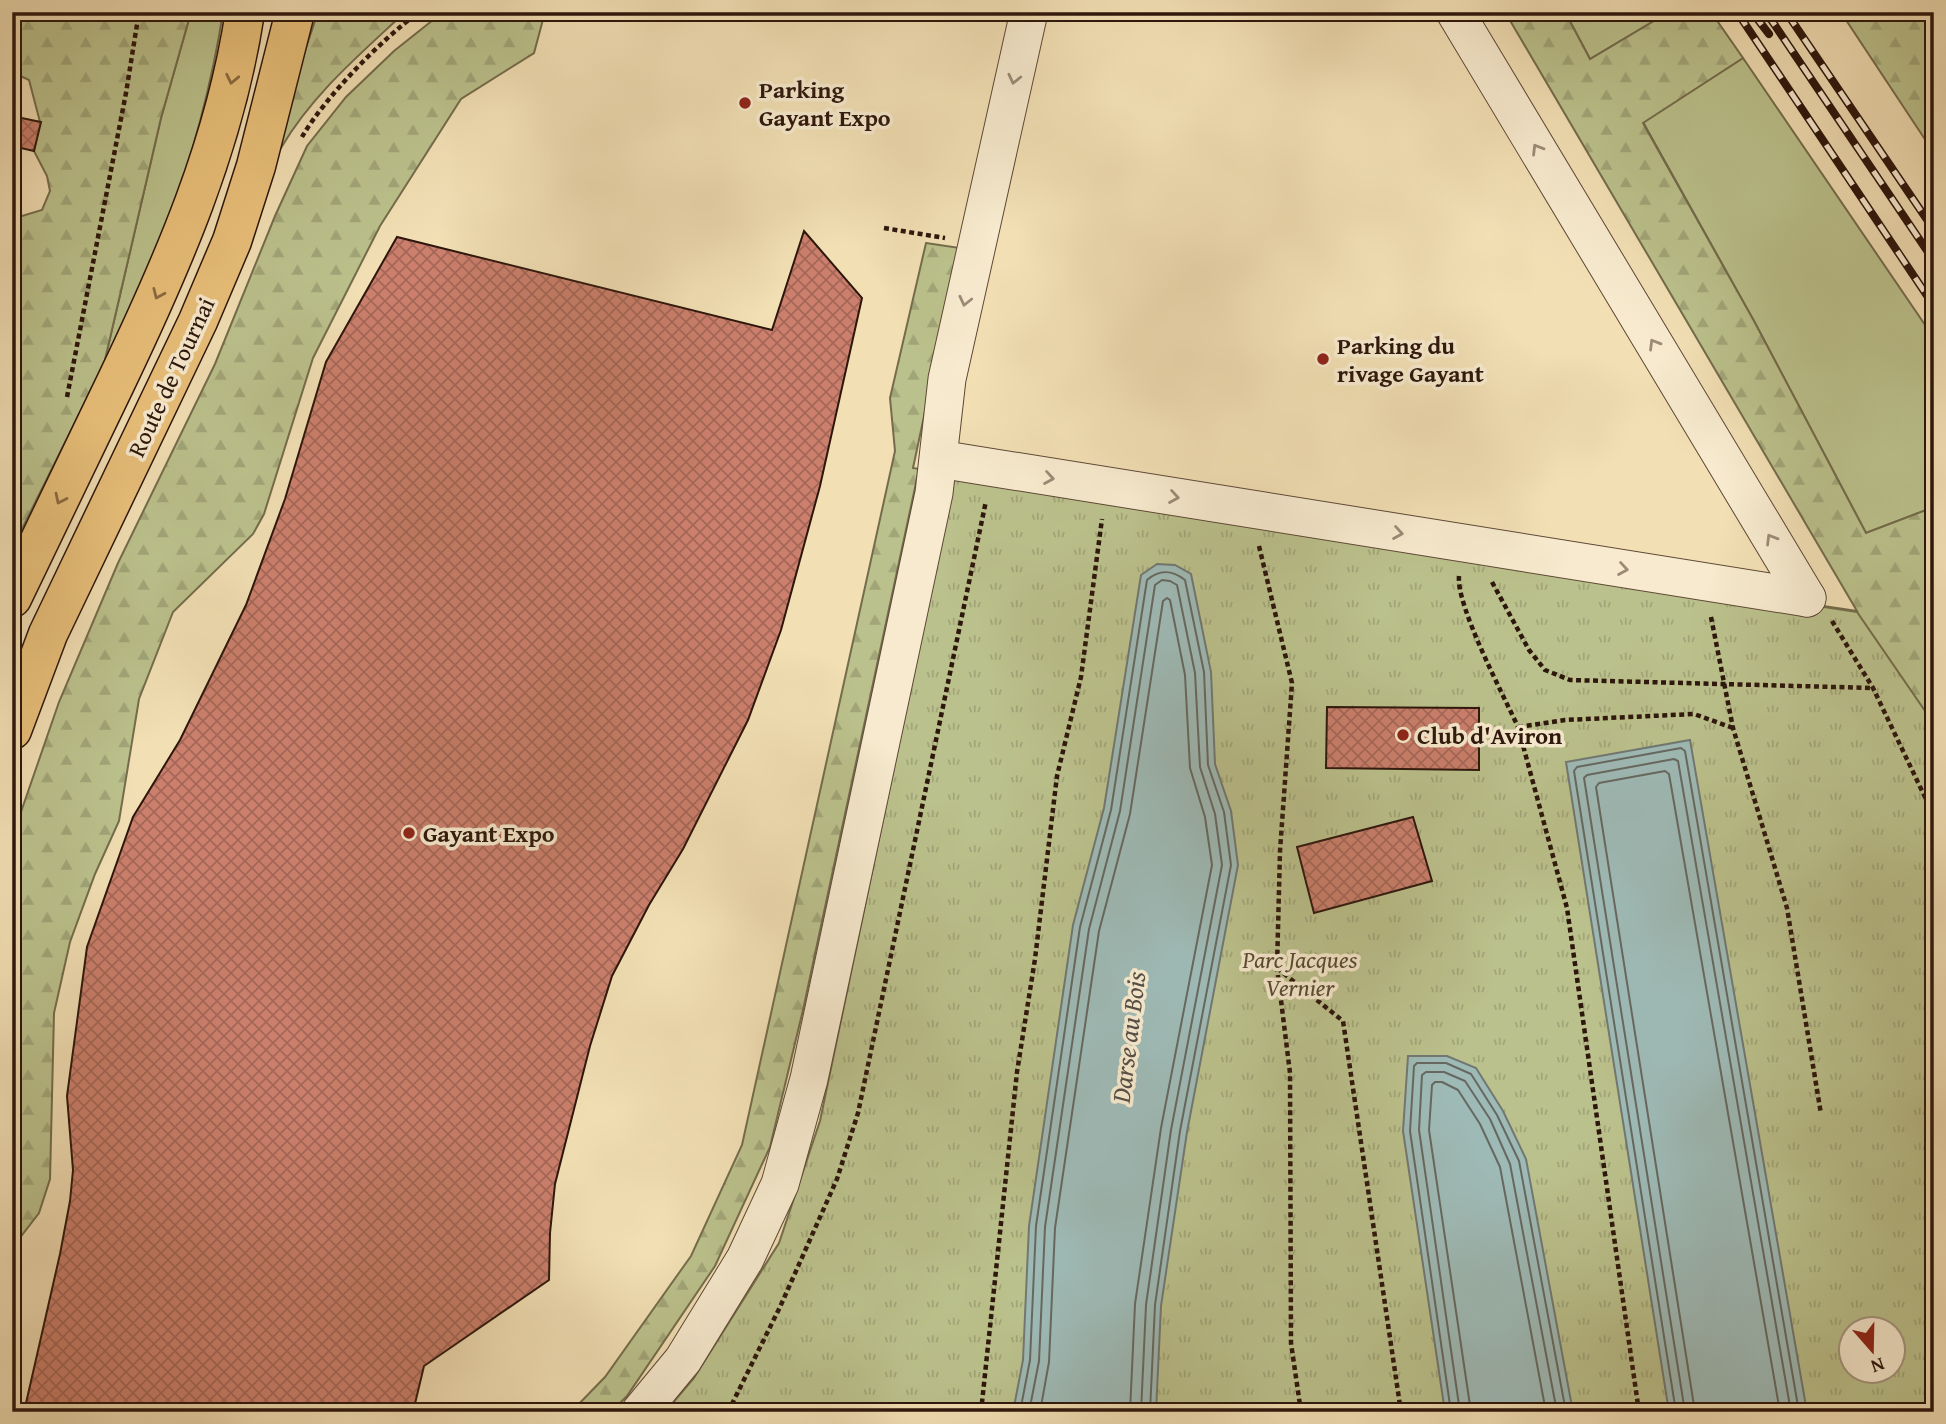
<svg xmlns="http://www.w3.org/2000/svg" width="1946" height="1424" font-family="'Gentium Book Plus',serif">
  <defs>
    <pattern id="forest-firs" width="22" height="20" patternUnits="userSpaceOnUse" patternTransform="scale(1.75)"><rect width="22" height="20" fill="#bbc18c"/><path d="M5 1l3.5 6h-7zM16 11l3.5 6h-7z" fill="#a1a578"/></pattern>
    <pattern id="park-tufts" width="24" height="20" patternUnits="userSpaceOnUse" patternTransform="scale(1.75)"><rect width="24" height="20" fill="#bbc18c"/><path d="M3 7l-1-3M5 7V3M7 7l1-3M15 17l-1-3M17 17v-4M19 17l1-3" fill="none" stroke="#a1a578"/></pattern>
    <pattern id="building-cross-hatch" width="8" height="8" patternUnits="userSpaceOnUse" patternTransform="scale(1.75)"><rect width="8" height="8" fill="#cb7f6c"/><path d="M0 0l8 8M0 8l8-8" fill="none" stroke="#a56757"/></pattern>
  </defs>
  <rect width="100%" height="100%" fill="#f2dfb4"/>
  <filter id="stains"><feTurbulence type="fractalNoise" baseFrequency=".00286" numOctaves="4"/><feColorMatrix values="0 0 0 0 .2 0 0 0 0 .09 0 0 0 0 .02 0 0 0 .5 -.17"/></filter>
  <radialGradient id="worn" r=".72"><stop offset=".6" stop-color="#630" stop-opacity="0"/><stop offset="1" stop-color="#630" stop-opacity=".3"/></radialGradient>
  <!-- grass -->
  <g fill="#bbc18c" stroke="#746c4c" stroke-width="2">
    <path d="M191,12H223C213,79 191,163 167,226C149,273 125,318 104,364L161,118Z"/>
    <polygon points="1565,12 1669,12 1590,59"/>
    <polygon points="1743,58 1934,338 1934,507 1866,533 1754,321 1643,122"/>
  </g>
  <!-- forest -->
  <g fill="url(#forest-firs)" stroke="#746c4c" stroke-width="2">
    <polygon points="12,12 191,12 161,118 104,364 12,549 12,219 42,210 50,191 47,176 34,151 40,122 29,80 12,72"/>
    <path d="M318,12H402V15C358,56 312,95 281,148L273,146Z"/>
    <polygon points="443,12 545,12 534,53 461,99 380,226 313,358 264,514 253,534 173,612 139,699 119,821 95,874 70,942 54,1013 50,1179 39,1213 12,1248 12,838 59,702 118,563 215,364 275,216 307,146 346,97 394,51"/>
    <polygon points="1505,12 1565,12 1590,59 1669,12 1711,12 1743,58 1643,123 1754,321 1866,533 1934,507 1934,781 1763,597 1857,611"/>
    <polygon points="1841,12 1934,12 1934,153 1844,17"/>
    <polygon points="926,243 960,248 913,468 919,469 803,1010 770,1147 715,1266 627,1396 611,1412 571,1412 605,1377 691,1256 742,1145 895,451 890,398"/>
  </g>
  <!-- park -->
  <path fill="url(#park-tufts)" stroke="#746c4c" stroke-width="2" fill-rule="evenodd" d="M955,475L1857,612L1934,724V1412H665L694,1378L779,1243L820,1121ZM1852,1330H1894V1372H1852Z"/>
  <!-- water -->
  <g fill="#9ebab6" stroke="#717872" stroke-width="2">
    <polygon points="1157,564 1175,565 1191,574 1211,672 1215,764 1231,811 1238,865 1187,1132 1161,1306 1156,1412 1013,1412 1023,1360 1029,1226 1073,925 1104,808 1141,575"/>
    <polygon points="1690,740 1807,1412 1669,1412 1566,762"/>
    <polygon points="1408,1056 1447,1056 1476,1068 1503,1111 1526,1159 1573,1412 1445,1412 1403,1131"/>
  </g>
  <g fill="none" stroke-linecap="round" stroke-linejoin="round">
    <!-- shore -->
    <g stroke="#666861" stroke-width="2">
      <path d="M1020,1412L1030,1360L1036,1226L1080,927L1111,810L1147,580C1160,569 1172,570 1185,580L1204,672L1208,765L1224,812L1231,865L1180,1131L1155,1305L1150,1412"/>
      <polyline points="1029,1412 1039,1361 1045,1227 1089,929 1120,811 1155,585 1162,580 1170,581 1177,585 1195,673 1200,767 1215,814 1222,865 1171,1130 1146,1305 1141,1412"/>
      <polyline points="1040,1412 1049,1362 1055,1228 1099,931 1130,814 1163,601 1167,598 1170,600 1185,675 1190,768 1205,817 1212,865 1161,1128 1135,1304 1130,1412"/>
      <polyline points="1451,1412 1410,1131 1414,1066 1417,1063 1446,1063 1471,1074 1497,1115 1519,1161 1566,1412"/>
      <polyline points="1460,1412 1419,1130 1422,1075 1426,1072 1444,1072 1465,1081 1490,1119 1510,1164 1557,1412"/>
      <polyline points="1471,1412 1429,1130 1432,1085 1435,1082 1442,1082 1458,1090 1480,1124 1500,1167 1546,1412"/>
      <polyline points="1676,1412 1574,771 1577,767 1681,748 1685,751 1799,1412"/>
      <polyline points="1685,1412 1584,778 1587,775 1674,759 1678,761 1791,1412"/>
      <polyline points="1695,1412 1596,787 1599,783 1665,771 1669,774 1780,1412"/>
    </g>
  </g>
  <!-- building -->
  <g fill="url(#building-cross-hatch)" stroke="#2d160c" stroke-width="2">
    <polygon points="12,116 41,122 34,151 12,146"/>
    <polygon points="804,231 862,298 820,486 781,630 748,720 683,849 649,905 612,976 590,1046 555,1184 550,1233 549,1280 424,1366 413,1412 24,1412 60,1254 70,1201 73,1170 67,1096 87,947 133,817 180,740 246,605 285,499 326,362 397,237 772,330"/>
    <polygon points="1327,707 1479,708 1479,770 1326,768"/>
    <polygon points="1413,817 1432,881 1314,913 1297,847"/>
  </g>
  <g fill="none" stroke-linecap="round" stroke-linejoin="round">
    <!-- minor casing -->
    <g stroke="#5e4836" stroke-width="39">
      <g id="minor">
        <polyline points="1455,12 1807,598"/>
        <polyline points="939,459 1807,598"/>
        <polyline points="640,1412 683,1360 745,1259 780,1184 809,1079 934,493 947,379 1029,12"/>
      </g>
    </g>
    <!-- major casing -->
    <g stroke="#2d160c" stroke-width="41">
      <g id="major">
        <path d="M12,598C46,526 81,454 116,382C173,263 225,144 245,12"/>
        <polyline points="12,730 48,634 198,321 232,241 256,166 295,12"/>
      </g>
    </g>
    <!-- path -->
    <g stroke="#2d160c" stroke-width="4.5" stroke-dasharray="5 3.5" stroke-linecap="butt">
      <path d="M302,137C325,97 381,40 419,12"/>
      <polyline points="884,228 945,238"/>
      <polyline points="67,397 126,93 139,12"/>
      <polyline points="1259,546 1292,683 1280,851 1277,968 1290,1073 1291,1343 1301,1412"/>
      <path d="M1459,576C1456,606 1504,696 1518,727"/>
      <polyline points="1492,582 1529,650 1545,670 1570,680 1873,688"/>
      <polyline points="1711,617 1733,728 1787,908 1821,1114"/>
      <polyline points="1832,621 1873,688 1934,816"/>
      <polyline points="1277,968 1343,1021 1401,1412"/>
      <polyline points="728,1412 780,1307 837,1179 858,1113 986,501"/>
      <polyline points="981,1412 1017,1072 1035,959 1057,776 1081,677 1102,519"/>
      <polyline points="1639,1412 1567,908 1518,727 1565,720 1694,714 1733,728"/>
    </g>
    <!-- minor -->
    <use href="#minor" stroke="#f7eace" stroke-width="37"/>
    <!-- major -->
    <use href="#major" stroke="#e9c07a" stroke-width="38"/>
    <!-- rail casing -->
    <g stroke="#2d160c" stroke-width="8">
      <g id="rail">
        <polyline points="1737,12 1934,306"/>
        <polyline points="1752,12 1769,34"/>
        <polyline points="1766,12 1934,261"/>
        <polyline points="1786,12 1934,230"/>
      </g>
    </g>
    <!-- rail -->
    <use href="#rail" stroke="#f7eace" stroke-width="5" stroke-dasharray="16" stroke-linecap="butt"/>
  </g>
  <!-- one-way arrows -->
  <defs><path id="oneway-chevron" d="M-2-3.5L2.5 0L-2 3.5" fill="none" stroke-width="1.6" stroke-linecap="round" stroke-linejoin="round" transform="scale(1.75)"/></defs>
  <g stroke="#8b6b43">
    <use href="#oneway-chevron" transform="translate(232 79) rotate(102)"/>
    <use href="#oneway-chevron" transform="translate(158 294) rotate(114)"/>
    <use href="#oneway-chevron" transform="translate(60 499) rotate(116)"/>
  </g>
  <g stroke="#9c8b77">
    <use href="#oneway-chevron" transform="translate(1014 79) rotate(103)"/>
    <use href="#oneway-chevron" transform="translate(1537 149) rotate(-121)"/>
    <use href="#oneway-chevron" transform="translate(965 301) rotate(103)"/>
    <use href="#oneway-chevron" transform="translate(1654 344) rotate(-121)"/>
    <use href="#oneway-chevron" transform="translate(1049 478) rotate(9)"/>
    <use href="#oneway-chevron" transform="translate(1174 497) rotate(9)"/>
    <use href="#oneway-chevron" transform="translate(1398 533) rotate(9)"/>
    <use href="#oneway-chevron" transform="translate(1771 539) rotate(-121)"/>
    <use href="#oneway-chevron" transform="translate(1623 569) rotate(9)"/>
  </g>
  <!-- markers -->
  <g fill="#8f2418" stroke="#f7eace" stroke-width="2.5">
    <circle cx="745" cy="103" r="7"/>
    <circle cx="1323" cy="359" r="7"/>
    <circle cx="1403" cy="735" r="7"/>
    <circle cx="409" cy="833" r="7"/>
  </g>
  <g text-anchor="middle" dominant-baseline="central" stroke-width="7" stroke-linejoin="round" paint-order="stroke">
    <!-- poi labels -->
    <g font-size="24" font-weight="bold" fill="#2d160c" stroke="#f7eace" text-anchor="start">
      <text x="759" y="89">Parking<tspan x="759" dy="28">Gayant Expo</tspan></text>
      <text x="1337" y="345">Parking du<tspan x="1337" dy="28">rivage Gayant</tspan></text>
      <text x="1417" y="735">Club d'Aviron</text>
      <text x="423" y="833">Gayant Expo</text>
    </g>
    <!-- street labels -->
    <g font-size="24" fill="#2d160c" stroke="#f7eace">
      <text transform="translate(171 377) rotate(-65)">Route de Tournai</text>
    </g>
    <!-- park labels -->
    <g font-size="24" font-style="italic" fill="#584932" stroke="#f7eace">
      <text x="1300" y="959">Parc Jacques<tspan x="1300" dy="28">Vernier</tspan></text>
    </g>
    <!-- water labels -->
    <g font-size="26" font-style="italic" fill="#554f48" stroke="#f7eace">
      <text transform="translate(1128 1037) rotate(-83)">Darse au Bois</text>
    </g>
  </g>
  <!-- margin -->
  <rect width="1946" height="1424" fill="none" stroke="#f2dfb4" stroke-width="42"/>
  <rect x="14" y="14" width="1918" height="1396" fill="none" stroke="#2d160c" stroke-width="3.5"/>
  <rect x="21" y="21" width="1904" height="1382" fill="none" stroke="#2d160c" stroke-width="2"/>
  <!-- north arrow -->
  <g transform="translate(1872 1350) rotate(160)"><circle r="33" fill="#f7eace" stroke="#a69580" stroke-width="2"/>
  <path d="M0-5L12 26L0 18L-12 26Z" fill="#8f2418"/>
  <text y="-10" font-size="19" font-weight="bold" text-anchor="middle" fill="#2d160c">N</text>
  </g>
  <rect width="100%" height="100%" filter="url(#stains)"/>
  <rect width="100%" height="100%" fill="url(#worn)"/>
</svg>
